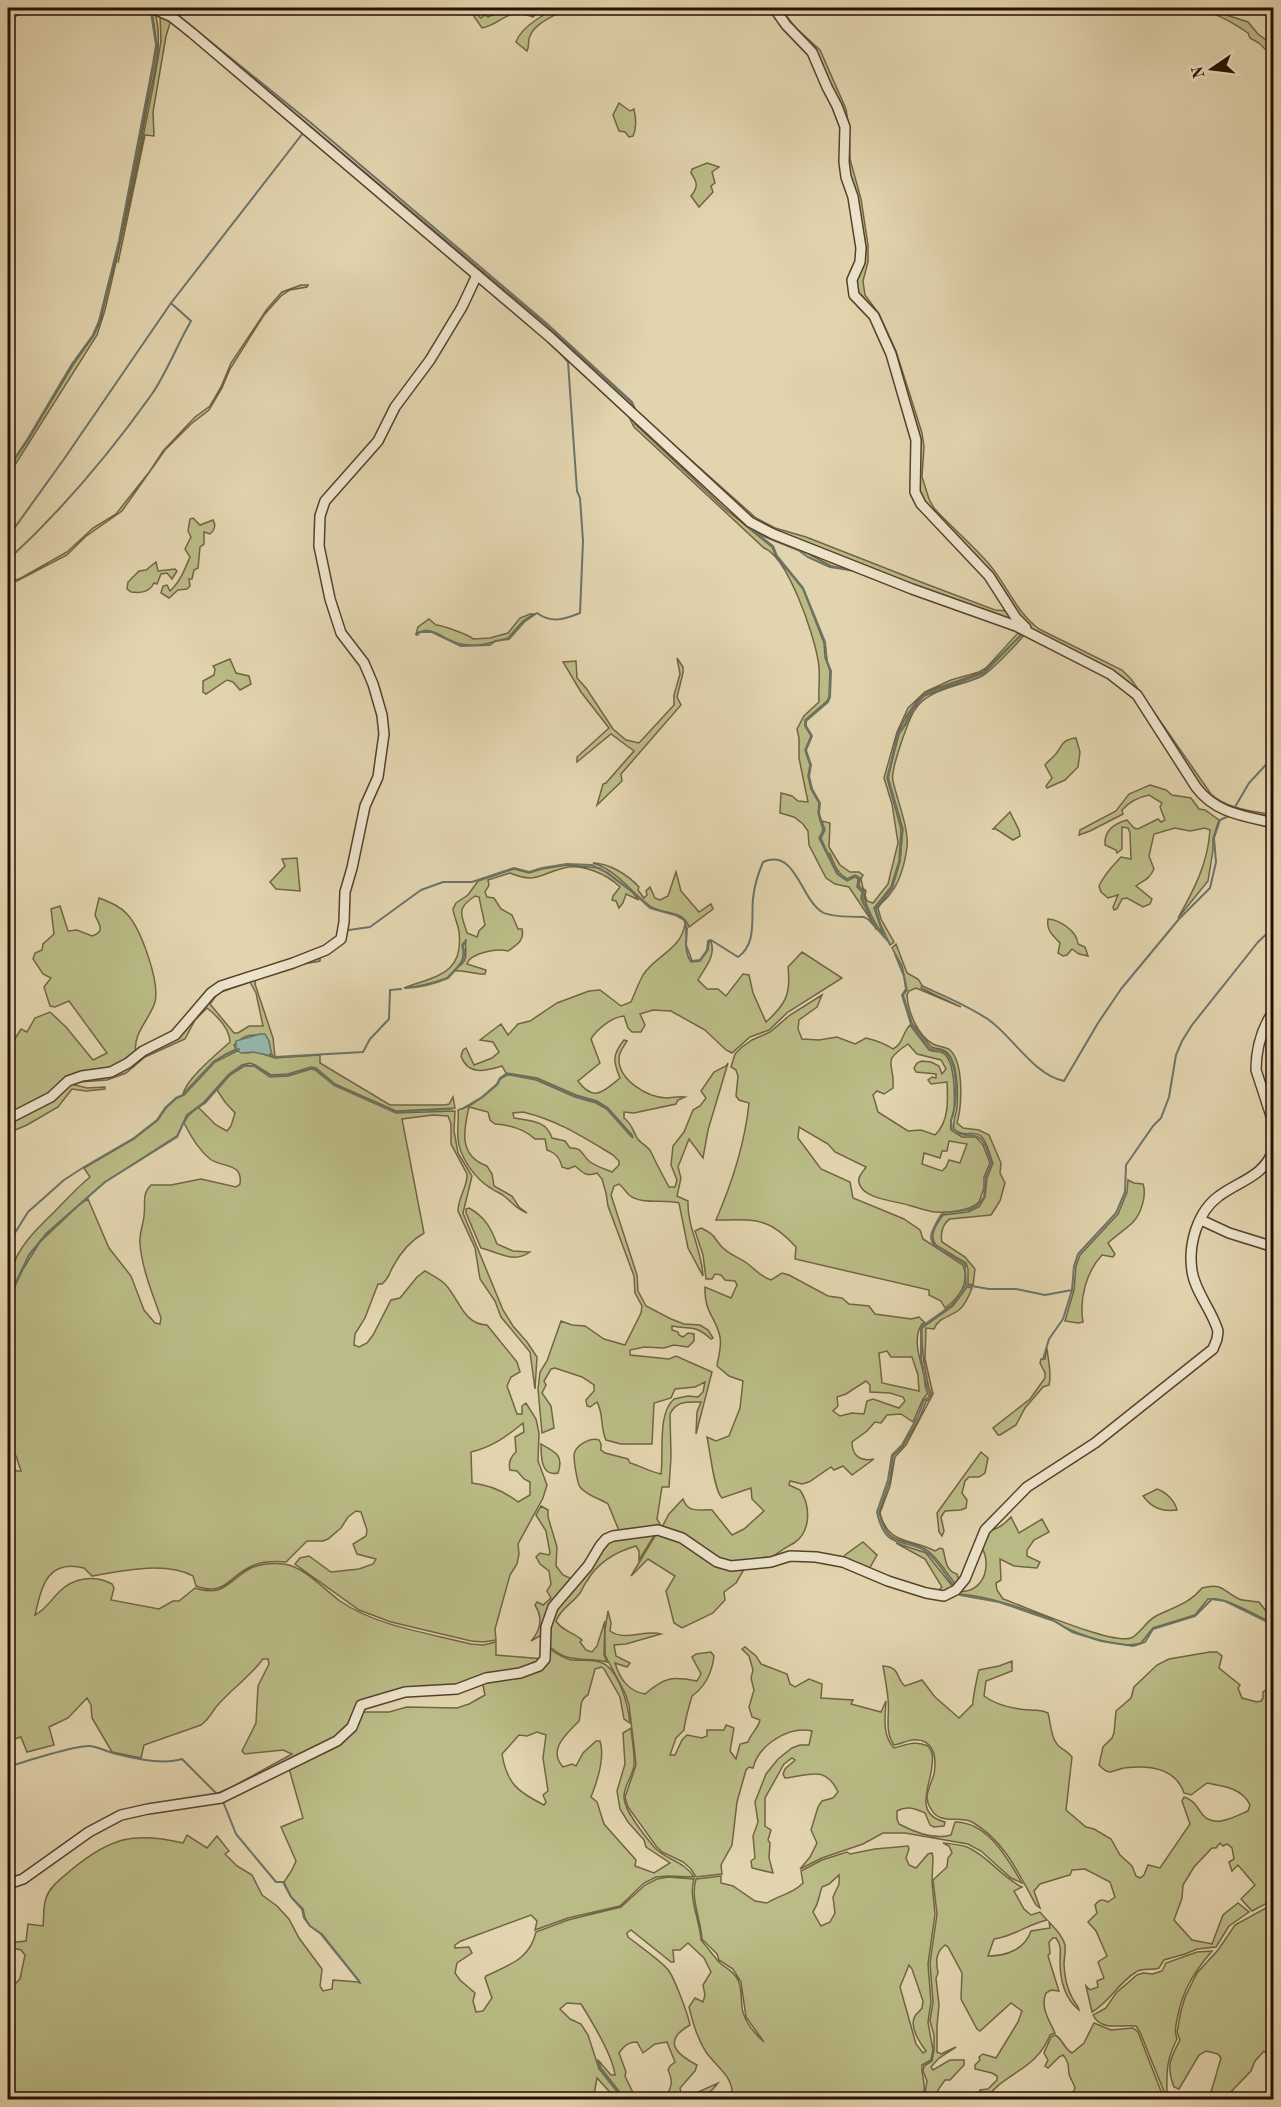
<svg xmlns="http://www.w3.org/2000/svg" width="1281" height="2107" font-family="'Old Standard TT',serif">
  <rect width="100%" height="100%" fill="#e2d4ae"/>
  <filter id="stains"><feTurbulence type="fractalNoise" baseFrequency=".00333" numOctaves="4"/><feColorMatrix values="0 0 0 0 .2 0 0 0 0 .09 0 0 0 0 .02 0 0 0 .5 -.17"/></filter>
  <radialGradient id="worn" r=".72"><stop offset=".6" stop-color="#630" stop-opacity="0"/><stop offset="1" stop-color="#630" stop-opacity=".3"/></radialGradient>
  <!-- green -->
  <g fill="#babb86" stroke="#726444" stroke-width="1.5" fill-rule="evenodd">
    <polygon points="160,8 167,8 189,24 544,323 631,402 635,410 756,518 775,528 806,537 926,584 995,610 1008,611 1022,627 912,587 757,525 595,375"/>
    <path d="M510,8H537L540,11L533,17C505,7 504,23 482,28L473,15L477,14L481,18L485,15L488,17Z"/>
    <path d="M564,8L562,11C552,17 534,24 530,36C527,42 530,45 527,51L516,42C521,27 549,9 564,8Z"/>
    <path d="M776,8H780L796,28L820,50L846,109L849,128L850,159L861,199L868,245V262L863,281L865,295L879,314L896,351L910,395L922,433L924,447L922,477L929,499L934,508C951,527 972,544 989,564C1007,585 1016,612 1039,629L1122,670L1131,679L1211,794C1227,809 1253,811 1273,815V822L1243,815L1208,799L1138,694L1038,636L1025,624L937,518L917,491L918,461L893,353L856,294L854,280L862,262L848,176L847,127L814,51Z"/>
    <path d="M1188,8H1211L1220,13L1248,22L1258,34L1273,45V57L1259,43L1250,38L1248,33C1229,20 1211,10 1188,8Z"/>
    <path d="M152,12L155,13C164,44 153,77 147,108C135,175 121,243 105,310L97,335L8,476V469L28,440L73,365L94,335L100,322L120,241L154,64L157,45Z"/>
    <polygon points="160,16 171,20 166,36 153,112 154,136 145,135 118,263 152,92 161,41"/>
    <path d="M619,103L630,111L634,109C636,118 637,128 633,136L629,137L625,132L619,131L613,115Z"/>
    <path d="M707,163L719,167L712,172L715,183L711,186L713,192L699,207L691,196C698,187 698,183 691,173L692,169Z"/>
    <polygon points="301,285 308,285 307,287 290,290 281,296 264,315 230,369 222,388 209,410 191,424 165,450 122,511 85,537 67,555 15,582 12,576 16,580 21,578 67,552 93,528 116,514 150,471 163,451 195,417 210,406 221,387 231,363 267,309 282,292"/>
    <path d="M569,358H572L593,377L756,527L911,590L1015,627L1066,654L1024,635C1018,643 990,672 982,676C960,687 928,688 914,711C908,722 890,770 893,781C897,800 909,828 907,847C905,862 900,882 890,894C886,900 881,902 878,908L881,919L894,942L890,945L880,923L876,909L892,888L900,861L903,829L888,777L899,734L906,724L913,709L924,696L984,673L1022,634L997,622L899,588L859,571L831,566L799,549L755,532L636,423L635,424L724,508L772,547L776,556L803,589L824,643L825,657L830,671L829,697L827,701L805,720V726L811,736L805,750L810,765L808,776L811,789L819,803L818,813L823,830L819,838L837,874L847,881L855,877L858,879L857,887L862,892L861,899L875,926L849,887L835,884L826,878L809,845L808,831L803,824L794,817L780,813L781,793L792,796L798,801L808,802L799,758V738L797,729L804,716L819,702C818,688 821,674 818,660C814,635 788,557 764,548L634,427L627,413L574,362H569Z"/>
    <path d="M193,518L200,525L213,520C216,525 215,530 210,534L204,532V544L200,547L198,568L194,570L192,579H189L190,586L187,589L178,590L169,598L161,593L163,586L167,585L170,591C180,582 185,569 190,557L185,549L191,537L188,531L190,519Z"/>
    <path d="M156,562L158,571L175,569L177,571L172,579L167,573L161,574L157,584L154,583C149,593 140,593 131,592L127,589L128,582L139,571L146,570Z"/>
    <path d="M530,614H534L523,621L508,638C492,642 478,648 461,644C445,642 432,623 416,634L418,627L429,619L436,625C441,625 470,635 473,639L490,638L508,633L520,618Z"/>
    <path d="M1018,633L1021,634L1019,637L983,672L926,692L917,701L907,715L898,733L887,778L901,829L899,861L891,887L874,908L883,934C877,928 862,900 864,891L859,886L860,878L855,875L847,879C837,873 834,864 830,854L827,852L821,838L825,830L822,821L830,823L829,847L840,865L850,872H859L863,875L861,879L863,888L866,891L865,895L867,901L873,903L888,884L898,843L892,804L884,778L897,732L908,708L925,692L951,680L979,672L986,668Z"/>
    <polygon points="677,658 683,667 683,673 677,697 681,705 621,774 622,781 597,805 603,784 606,783 634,751 611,734 577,762 577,757 609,728 581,692 563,662 576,661 577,678 586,688 613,729 626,740 639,743 674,705 674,695 680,674"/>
    <polygon points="230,659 236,673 249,676 251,684 240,690 233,682 227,680 206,694 203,692 203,681 214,675 215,669 213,666"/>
    <path d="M1076,738L1080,752L1078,767L1065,780L1047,788L1046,786L1052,778L1045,765C1047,762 1050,760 1053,757C1063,748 1059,740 1076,738Z"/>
    <path d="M1150,785L1166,790L1172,795L1191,798L1199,809L1205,810L1219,820L1213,838V850L1208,881L1178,918C1194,890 1208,863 1210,830L1205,828L1190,831L1175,828L1154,834L1149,856L1154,869C1148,881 1145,879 1136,886L1152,899L1150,904L1143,907L1127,898L1122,899L1117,909L1114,910L1113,907L1118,895L1108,898L1101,892L1099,886C1105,873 1112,867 1121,857L1131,859L1130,833L1128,828L1122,827V849L1117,853L1116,850L1105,845C1104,830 1114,824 1127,820L1134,828L1138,829L1158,819L1161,822L1165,820L1160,807L1162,803L1149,795C1139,797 1129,802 1122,810L1123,814L1090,831L1079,835L1080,830L1116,811L1129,794Z"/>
    <polygon points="1010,812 1019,830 1020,836 1013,840 996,829 993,829"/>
    <polygon points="297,858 300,891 276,889 270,882 285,866 282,859"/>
    <path d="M593,863C609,863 628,875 639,887L638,890L644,898L647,895L646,891L650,887L655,898L660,900L668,896L676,872L681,891L699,912L711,904L713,909L689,927C683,909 663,915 650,906C631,892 616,870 593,863Z"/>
    <path d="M567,865L600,868L632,892L639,900L626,894L623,903L619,908L616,901L612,900L613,896L620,887C607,874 581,863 564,868C539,874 537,884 510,873L488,880L489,885L485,892L487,897L494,898L501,909L512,915L518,929H522C525,941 516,945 508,951C497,948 470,953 467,964L486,970L485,974C474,975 464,969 454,971C456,968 459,966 462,964C469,957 464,946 466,940L462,945C467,962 457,966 447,978C433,983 420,987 404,988C435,976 464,975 459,932C458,924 454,917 453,909L456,903L468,895L478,881L514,869L529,873L542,869ZM475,896L479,897L485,925L479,931L477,937L467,933C461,913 456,909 475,896Z"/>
    <path d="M99,898C109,902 120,906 127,914C141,929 160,982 155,1002C150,1019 132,1034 136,1053L127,1062L58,1088L8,1118V1050L21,1029L27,1032L35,1018L50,1012L66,1027L93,1060L107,1053L69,1001L55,1007L50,1006L44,987L51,978L43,974L33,959L35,953L42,950L43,944L54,934L51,909L60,906L68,931L77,930L92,936C106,931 99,925 95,915Z"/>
    <path d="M1048,919C1060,920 1077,931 1078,944L1085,947L1088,956L1079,954L1072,949L1067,955L1063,956L1058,953L1060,943C1053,936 1046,930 1048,919Z"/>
    <path d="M685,924C689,937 682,949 691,962L700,961L708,950L709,942L711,941C716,957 705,967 698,980L707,989H718L726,996L743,974L749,975L753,993L766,1022C786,1004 791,994 788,967L802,952L842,978L788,1012L769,1030L750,1037L732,1053L726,1050L705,1030L671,1011L653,1010L640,1014L645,1025L641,1032H632L628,1028L624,1016C612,1017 597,1029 591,1039L600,1063L578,1081C594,1103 604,1091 620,1078C613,1061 612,1055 624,1040L627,1041C624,1046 619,1052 619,1058C618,1080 647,1097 666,1098C673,1098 678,1096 685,1097L678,1100L676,1104L634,1113L624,1112V1118C632,1124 632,1129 637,1138C640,1143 648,1146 651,1152C656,1163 663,1176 669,1187H675L677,1180L671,1165L673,1146L684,1132L693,1110L700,1106L706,1098L701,1091L714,1072L726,1066L728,1063L708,1130L703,1158L689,1139L678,1167L681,1178L677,1196L688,1201C687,1227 702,1250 703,1276L688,1248L679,1203C664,1199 641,1205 629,1195C625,1191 623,1187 619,1184L614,1186L611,1195L637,1275L638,1291L646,1306L671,1319L684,1324L700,1325L708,1330L713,1338L711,1339C695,1324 691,1330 672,1326V1330L678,1332L679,1335L683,1337L688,1333L694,1334V1341L688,1347L674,1345L664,1348L644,1347L630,1350V1355L669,1359L676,1356L712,1372L696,1434L697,1412L701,1402C688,1402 677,1400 670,1414L671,1457L669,1487H662L657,1519L660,1524L658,1528L620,1533L608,1504C599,1498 587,1496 580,1487C577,1483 574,1461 574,1455C575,1445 591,1437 599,1440L601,1444V1450L605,1453L628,1459L630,1463C641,1466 650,1472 661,1474C664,1452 657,1414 674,1399L688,1396L698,1397L703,1392L705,1382L695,1387L675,1389L671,1398L654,1403L652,1444H621L606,1440C600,1428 604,1414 597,1402L590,1407L587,1406L586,1400L594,1391V1385L582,1377L555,1368L551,1369L544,1381L546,1385L542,1393L551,1406L554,1428L542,1433L538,1389L540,1372L547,1361L561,1321L572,1325L585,1326L604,1339L625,1345L641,1313L642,1306L635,1293L634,1276L608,1206L606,1193L602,1179L597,1173C585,1177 584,1173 575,1166L568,1169L562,1167C560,1158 556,1153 547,1150L545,1139H535C524,1129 509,1125 495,1124L490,1120L488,1112L469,1107C463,1132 459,1156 487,1166L492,1174L494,1186L512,1196L519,1207L527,1213C516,1209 513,1203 504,1196C501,1193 496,1192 492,1189C475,1179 460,1158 458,1139C457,1129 459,1120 458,1110L469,1106L483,1097L498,1084L500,1079L507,1075H511L536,1080L575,1097L596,1103L607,1109L633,1138L632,1135L608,1108L597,1101L576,1095L537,1078L506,1073L502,1066C486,1071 468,1076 461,1056L463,1050L466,1048L474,1065L492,1058L499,1052L493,1042L480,1040L501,1024L508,1035L518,1024L530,1021L557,1003L589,991L600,990L621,1006L631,1002C635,993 638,984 643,975C656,955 681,950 685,924ZM523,1112C557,1120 583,1137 613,1155L619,1161V1165L612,1172C605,1169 595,1166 589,1161C582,1155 582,1147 570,1148L565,1141L552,1138C546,1120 531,1121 514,1118L513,1113Z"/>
    <path d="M896,944L907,973L918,979L922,985L921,988L961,1007L916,988L909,991L907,995C908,1011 917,1035 933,1044C938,1047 945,1046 950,1050C964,1063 962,1106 957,1123L963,1128L979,1130L989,1135L1001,1163L1000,1173L1005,1183L1000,1201L991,1215L950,1219C943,1223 940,1234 942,1242L965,1257L975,1269L973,1285L968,1284V1269L966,1263L936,1245C928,1236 937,1223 943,1215L968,1212L979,1207L985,1197L987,1178L993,1163C989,1155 988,1142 981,1136C973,1130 964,1138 954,1129C952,1119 957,1115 957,1106C958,1091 958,1059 945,1051C941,1048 935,1049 931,1047L912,1023L903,995L907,990L902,966L892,948Z"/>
    <path d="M320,953V961L298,965L291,969L256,979L255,984L273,1038L275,1057L272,1055L267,1038C255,1032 243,1035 234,1045L236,1049L214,1061L183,1094C186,1079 218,1053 230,1042C230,1028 217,1016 207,1008L195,1020L185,1039L145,1057L126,1073L107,1080L79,1082L75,1085L87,1088L105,1087V1089L86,1091L72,1089L58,1107L27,1125L8,1133V1120L69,1082L95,1075L161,1045L217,990ZM250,982L256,993L263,1026H249L238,1033H234L210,1004L218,993Z"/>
    <path d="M822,995L817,1007L799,1020L798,1029L802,1039L819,1040L837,1037L855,1044L866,1038C874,1040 886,1044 893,1049C904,1043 902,1033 910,1025L929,1050C934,1052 939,1051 943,1053C955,1060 955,1095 954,1108C953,1117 949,1120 951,1130L962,1137H976L983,1145L990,1163L984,1177V1188L979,1202C970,1211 947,1213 935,1212C926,1211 916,1207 908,1205C895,1201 863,1199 859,1183C857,1177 863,1172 866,1167L835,1152L828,1144L799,1127L798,1138L821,1169L850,1182L853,1198L904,1219L920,1230L923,1239L963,1265C970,1283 959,1298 945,1308L941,1301L929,1295V1290L795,1259L796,1247C768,1216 755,1220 716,1220C732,1183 745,1143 749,1103L739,1100L736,1096L738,1076L736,1070L731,1067L735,1054L742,1047L752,1040L770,1032L790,1015ZM908,1044L917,1054L941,1060L946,1069L942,1074L939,1066L931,1062L922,1061L917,1063L914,1068L916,1072L936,1074V1078L932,1077L928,1080L931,1084L947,1082C948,1100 949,1122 935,1135L921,1130L908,1131L878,1112L873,1095L877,1091L884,1094L893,1088C895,1061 880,1063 908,1044ZM949,1141L967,1144L960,1163L949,1160L946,1167L942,1171L922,1164L924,1153L940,1158L942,1151H947Z"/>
    <path d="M237,1051L246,1053L257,1052L275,1058L320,1055V1063L390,1105H445L449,1104L453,1097L455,1108L396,1111L335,1084L316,1068L311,1067L288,1074L271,1075L255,1065L250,1063L242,1065L229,1074L204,1102L187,1115L177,1136L105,1182L47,1233L29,1255L8,1298C7,1264 22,1243 46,1220C61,1206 74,1190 90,1177L84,1168L134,1139L158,1120L166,1108L177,1098L184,1095L215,1062Z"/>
    <path d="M246,1065L254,1066L270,1077L288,1076L311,1069L315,1070L334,1085L396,1113L455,1111L454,1131L458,1153L472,1176L463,1213L503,1310L513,1326L527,1342L537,1357L535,1389L530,1352L501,1317L495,1301L480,1279L475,1248L458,1211C458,1197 468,1186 467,1174L451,1144V1124L448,1116L433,1115L402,1119L424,1233C412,1240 401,1252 394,1265C388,1274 391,1276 382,1284H378L365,1318L355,1334L354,1345L359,1347L367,1343L373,1335L391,1300L400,1298L417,1277L425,1271C432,1275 440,1279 445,1284C460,1300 463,1324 487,1325L517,1362L520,1372L511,1377L507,1386L517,1414H522V1406L526,1403L536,1419L539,1433L538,1461L547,1485L543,1498L518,1544L519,1554L517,1564L510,1575L495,1629L496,1640L483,1642L471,1641L391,1622L359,1610L295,1564L300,1558L309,1556L331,1572L359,1569L373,1564L376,1559L357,1554L353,1544L366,1536L367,1530L361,1512L356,1511L348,1517L341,1528L328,1539L323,1541H307L286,1562C274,1561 262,1561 252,1566C228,1576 226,1597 196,1586L193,1576C165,1561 121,1571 92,1576L84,1568C47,1559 42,1586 35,1615C46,1609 51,1600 59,1592C74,1577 94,1575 112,1584L114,1588L111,1600L159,1609L173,1601H179L195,1588C225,1598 228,1580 251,1568C261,1564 273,1563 283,1564C302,1565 325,1590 340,1601C376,1626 428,1633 471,1644L483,1645L496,1642V1655L543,1659L538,1665L471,1683L360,1704L344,1733L220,1795L218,1793L232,1787L292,1754L283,1750L245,1754L242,1751L256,1723L258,1686L269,1664L268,1659H263C250,1677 230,1690 216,1707C211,1714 208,1720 201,1725L144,1745L141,1758L112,1752L92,1718L91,1705L87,1698L68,1718L49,1727L54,1745L27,1752L21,1737L8,1741V1463L17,1471H21L16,1456L8,1447V1301L23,1269L40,1242L79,1205L88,1199L109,1248L131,1276L144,1310L155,1323L160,1324L161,1318C153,1295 142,1269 140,1244C139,1234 143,1226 144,1216C146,1204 141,1195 151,1185H171L201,1179L236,1187L240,1184C243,1162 222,1168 210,1159C200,1151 190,1135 184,1123L188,1116L198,1107L216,1125L227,1131L231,1126L235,1113L225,1102L217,1090L230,1075ZM523,1423L524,1432L515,1437L516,1452C511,1456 508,1463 510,1470L517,1471L524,1479L530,1482V1495L518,1502C504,1491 490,1485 472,1483L471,1452C492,1447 506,1437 523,1423Z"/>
    <path d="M1128,1180L1134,1183L1143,1184C1147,1195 1141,1213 1134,1221C1128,1228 1116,1235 1108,1243L1115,1254L1113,1257L1102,1255C1086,1272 1079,1300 1083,1322L1078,1323L1065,1321L1074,1290L1076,1266L1080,1255L1118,1214L1127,1192Z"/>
    <path d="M469,1208C485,1217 491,1228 497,1244L513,1251L530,1252C513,1264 499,1252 481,1248L466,1213V1209Z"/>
    <path d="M701,1228C715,1235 712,1235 721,1246C729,1255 739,1257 748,1264C756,1270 761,1277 771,1280L782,1273L789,1275L828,1296L842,1298L849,1304L869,1306L875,1314L911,1319L919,1317L925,1323L922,1324C912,1338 920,1359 924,1375C925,1382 924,1387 928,1393L923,1399L913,1422L901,1414L887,1415L881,1423L875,1422L867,1431L852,1442C852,1456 861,1462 874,1459L852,1475L843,1466L834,1470L831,1467L809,1482L802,1484L790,1481L789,1485L800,1490C811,1506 811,1532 794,1543C784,1549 778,1551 770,1560L731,1564L661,1529L669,1514L683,1499C688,1514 700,1509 712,1510L732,1535L744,1529L764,1511L752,1499L751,1488L722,1498C714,1491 710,1450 707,1437L716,1441L729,1436L740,1408L743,1381L729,1376L717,1366C718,1357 722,1347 720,1337C716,1317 704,1313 705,1287L731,1298L737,1285L735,1281L725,1280L721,1275L715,1274L712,1279H706L703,1255L695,1231ZM887,1351L891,1357H912L918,1375L919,1391L882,1383L879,1353ZM866,1381L870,1385V1392L890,1393L903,1397L905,1401L899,1408L873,1399L867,1401L864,1414L852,1413L840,1416L833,1411L838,1406L837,1397L846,1394Z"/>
    <path d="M967,1287L972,1288C969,1296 965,1305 959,1310C950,1317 939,1317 934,1329L926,1328L925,1359L933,1394L906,1445L895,1457L890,1486L880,1513C888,1546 912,1538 935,1551L940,1548L943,1549C946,1560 945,1570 957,1574L960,1583C954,1591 945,1594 935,1593L942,1587L925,1559L896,1543L926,1553L953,1587L956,1585C948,1575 939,1559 928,1551C905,1535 888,1551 879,1512L890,1480L893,1456L903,1446L920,1417L926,1401L930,1399L931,1393C927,1386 928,1381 926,1374C923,1358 921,1345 922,1328L953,1306Z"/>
    <path d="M1047,1348C1048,1360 1052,1374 1049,1385L1043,1387L1025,1408L1016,1425L1000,1435H998L993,1428L1030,1399L1045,1378V1373L1040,1363L1041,1359H1045Z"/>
    <path d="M541,1444C556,1452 564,1456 558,1473C541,1477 541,1457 541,1444Z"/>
    <polygon points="981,1452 988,1458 985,1473 979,1477 969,1477 965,1481 962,1493 967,1500 966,1508 961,1510 945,1511 941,1517 944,1531 942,1536 939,1532 937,1513"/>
    <path d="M1157,1489C1166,1492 1175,1501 1177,1510C1162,1512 1152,1508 1143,1496Z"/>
    <path d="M541,1506L548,1510V1517L557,1547L556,1566L563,1575L574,1580L555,1599L543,1634L531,1641C541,1630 543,1618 535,1605L537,1602L543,1605L551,1598L547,1591L551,1584L549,1571L540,1564L536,1557L540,1553L549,1555L550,1553L546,1531L536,1515Z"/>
    <path d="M1011,1517L1019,1533L1042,1519L1049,1532L1034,1540L1027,1550V1556L1040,1562L1037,1568L1014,1566L1000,1559L1001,1580L996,1583L997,1590L1003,1599C1026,1607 1112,1645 1131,1638C1139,1635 1146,1621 1156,1616C1174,1607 1189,1604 1202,1588C1224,1582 1223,1592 1239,1599C1245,1601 1252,1601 1259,1602L1266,1611L1273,1613V1623C1256,1616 1226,1596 1208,1599L1195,1615L1153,1628L1141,1643C1125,1649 1089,1638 1073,1631C1063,1627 1055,1620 1044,1616C1016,1606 989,1597 960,1594L957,1591C975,1594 987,1580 986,1562C986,1556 983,1549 980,1544L987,1531C997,1530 1004,1525 1011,1517Z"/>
    <path d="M657,1531L639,1560V1551L636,1546C615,1552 598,1562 587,1581C584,1584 583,1589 580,1593C572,1604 561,1608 556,1621C562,1631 573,1632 582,1640L580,1642L586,1650L592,1652L597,1646L605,1621L604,1655L607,1662C594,1658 580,1661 567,1657C559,1655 553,1649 546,1644L549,1617L606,1539Z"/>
    <polygon points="658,1531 705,1554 746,1566 736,1583 724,1592 725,1600 713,1613 682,1628 674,1623 666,1591 675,1576 648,1559 631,1576"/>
    <polygon points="863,1542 877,1555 868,1571 843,1560 845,1555"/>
    <path d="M608,1611L611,1623L610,1631C626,1642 644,1629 661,1634L626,1644L614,1645L616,1656L630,1663L627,1667L615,1663C620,1679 628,1691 645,1694C665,1677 672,1676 697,1681L701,1674L692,1657L696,1654L711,1652L714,1656C712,1673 706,1686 692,1696C689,1707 685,1719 684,1730L676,1738L670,1755H675L682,1740L687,1735L702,1738L707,1736V1730H724L726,1725L734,1728L730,1751L736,1759L740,1744L748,1742C751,1733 758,1729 760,1720L752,1717L749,1707L754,1690L751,1678L753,1670L749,1656L742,1649L745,1647L756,1656L761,1664L787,1674L790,1684L795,1687L809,1679L822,1684L821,1698L853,1700L851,1704L881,1712L886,1701C885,1717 882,1735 894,1748C906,1745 915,1740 928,1746C929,1748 932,1751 932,1754C937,1777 908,1813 945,1822L944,1826L934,1827L930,1825L925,1813C915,1809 907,1805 897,1811V1819L899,1824C914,1832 934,1840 951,1835L955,1822C988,1822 1007,1858 1022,1883L1011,1878L981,1851L968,1844L905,1833H883L863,1844L822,1858L800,1869L810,1857L817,1843L811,1830L818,1807L822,1801L833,1798L838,1792C825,1764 808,1776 785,1778L783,1774L785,1769L795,1760L792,1758L784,1764L765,1798V1826L771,1830L768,1840L770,1843L769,1858L773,1873L752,1868L751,1861L755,1858L753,1836L758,1822L755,1802L766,1774L778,1759L792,1748L800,1745H809L812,1731C789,1726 759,1744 753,1768L749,1767L746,1770L737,1802L732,1845L721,1865L722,1874L696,1877L691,1869L683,1862L662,1852L656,1846L628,1807L625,1797L636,1765L634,1746L629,1705L625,1693L605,1655V1630Z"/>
    <path d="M546,1646C553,1651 562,1658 571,1660C580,1661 590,1659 600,1662C619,1668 628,1705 630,1723L624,1719L620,1697L604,1669L601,1667L595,1669L588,1695C578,1700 582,1711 579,1721C567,1734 547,1749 563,1767L572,1764L576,1766L583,1753L596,1741H600C605,1757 597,1782 591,1797L597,1802L604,1824L636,1860L635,1866L654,1873L670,1863L646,1847L644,1840L628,1822L620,1809L617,1791L625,1764L623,1733L631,1728C632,1740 635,1754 634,1765C633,1776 624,1785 624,1796C623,1810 645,1836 654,1847C666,1860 684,1861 694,1877L668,1876L656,1877L644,1883L620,1906L568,1918L535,1930L537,1921L531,1915L461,1941L455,1945V1948L469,1947L472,1953L457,1963L455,1973L460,1980L475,1993L473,2001L476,2012L483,2011L492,1998L485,1978L486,1976C509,1965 530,1959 536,1932L568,1920L621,1907L645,1885L657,1879L668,1877L694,1879C688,1898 700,1921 701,1940C707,1947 713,1955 718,1961C725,1969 731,1968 738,1980C742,1989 741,1998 742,2008C744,2022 754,2033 764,2042L746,2017L741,1982L733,1969L719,1960L717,1954L702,1939C701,1920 690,1898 696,1879L721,1876V1883L733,1886L755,1901L767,1903C779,1895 793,1894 803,1883L801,1871L822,1860L847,1852L850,1854L875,1849L908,1846L909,1849L906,1858L909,1865L916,1868L928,1854L932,1853L933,1857L932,1882L935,1914L928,1964L931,2002L928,2022L933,2050L931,2060L922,2065C921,2078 927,2082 923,2099H723L732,2091C731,2075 715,2065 706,2052C697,2038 693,2023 689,2007L695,1998L703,2002L705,1995L703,1985L711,1972L704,1958L688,1943L680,1950H673L674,1962H671L631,1930L627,1933L628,1937C638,1945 663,1962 669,1971C675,1980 688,2014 690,2025C662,2041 676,2054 697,2065L695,2071L680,2088L682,2098L694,2094L718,2083C702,2105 689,2099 665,2099C671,2087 674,2083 668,2070L670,2066L675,2062L667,2042L655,2044L643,2053L637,2042C628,2042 624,2046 619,2053L626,2072L625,2076L636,2099H625L601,2068L598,2060L611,2075H615C613,2057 591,2020 581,2004L567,2003L560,2009L570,2019L581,2024L588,2035L599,2069L623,2099H616L597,2078L593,2100L13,2099L8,2087V1982L16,1983L20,1979L25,1955L21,1950L8,1947V1943L26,1941L28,1924L43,1926C44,1917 43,1907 46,1898C50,1886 62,1878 71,1870C110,1838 133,1831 183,1843L187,1835L207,1848L217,1836L229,1851L225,1854L237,1866L252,1875L262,1895L277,1906L289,1919L299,1938L322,1969L320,1986L323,1991L332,1989L333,1980L358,1982L361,1984L322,1934L310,1926L305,1918L303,1909L291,1897L284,1882L292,1870L296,1861L281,1827L303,1818L288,1765L337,1741L358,1712H389L407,1707L457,1708L469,1704L485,1695L482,1681L540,1667ZM537,1732L546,1735L543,1758L548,1791L543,1795L546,1802L544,1805C518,1792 507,1784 502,1754L519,1735L527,1736ZM839,1875V1884L833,1897L835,1913L830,1922L821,1926L813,1912C820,1901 818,1898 822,1887L829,1884ZM909,1965L912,1969L923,2001L922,2008C920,2011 917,2013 915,2016C909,2026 920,2043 926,2051L923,2053L916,2044L900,1987Z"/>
    <path d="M1210,1652H1217L1222,1656L1219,1668L1240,1685L1238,1688L1242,1698L1257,1702L1261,1701L1263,1698V1692L1273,1685V1900L1252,1911L1241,1899L1255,1885L1238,1865L1232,1871L1229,1862L1234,1859L1232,1848L1227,1844L1223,1846L1220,1843L1216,1848H1212L1194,1867L1183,1885L1182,1898L1174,1920L1192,1940L1212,1944L1223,1915L1238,1903L1249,1912L1229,1926L1216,1947L1197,1949L1185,1954L1164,1960L1159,1968C1151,1971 1143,1967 1136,1972C1118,1983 1110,2002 1092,2012L1086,1986L1090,1990L1098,1987L1097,1981L1104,1978L1098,1962L1107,1956L1096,1931L1088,1922L1097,1913L1095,1905C1099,1899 1102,1899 1108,1902L1115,1897L1110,1882L1085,1869L1072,1870L1070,1875L1066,1876L1040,1884L1034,1891L1040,1908L1036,1905C1019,1874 1004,1840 972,1822C959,1815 940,1826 931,1809C929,1806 927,1800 927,1796C928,1789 932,1781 934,1774C937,1757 934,1738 912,1740C906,1741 900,1744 894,1745C884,1731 890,1715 888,1699C887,1688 885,1677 883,1666C901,1667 895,1678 905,1686L922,1680L935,1697L959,1718L973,1704C972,1702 978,1672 979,1670L999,1666L1012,1661V1671L986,1681L984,1696C996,1705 1015,1709 1030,1710C1038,1711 1040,1709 1048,1713C1051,1724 1051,1741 1060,1747C1065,1751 1068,1752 1072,1757L1066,1810L1086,1827L1094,1829L1111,1839L1120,1855L1132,1866L1136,1876L1140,1878L1144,1875L1148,1865L1160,1868L1190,1824L1182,1801L1184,1797C1194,1800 1196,1806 1202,1814C1214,1829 1234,1817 1248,1811L1250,1805C1242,1788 1223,1786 1207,1783L1191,1795L1184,1793C1175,1767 1147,1765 1124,1768C1119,1769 1115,1771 1110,1772C1105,1772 1102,1768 1099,1765L1103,1747L1112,1738L1114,1733L1116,1711L1131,1698L1134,1687L1157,1665L1169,1659Z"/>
    <path d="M943,1843C951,1844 959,1844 967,1847C987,1855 1000,1876 1022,1887L1014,1891L1024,1909L1031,1915L1040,1912L1047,1920C1028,1924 1015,1936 994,1939L988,1956C1007,1956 1025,1949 1031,1931L1050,1928L1049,1922C1055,1928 1063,1936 1065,1945C1066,1950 1064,1958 1064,1964C1065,1982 1068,1993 1078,2007L1079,2010C1064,1998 1060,1979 1060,1961C1060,1952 1062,1946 1056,1938H1053L1049,1942L1050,1953L1048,1956L1059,1991L1051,1990L1046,1993C1040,2007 1049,2020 1055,2033L1050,2035C1036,2071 1004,2072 986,2099H977L980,2090L988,2089L997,2080V2076L992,2073L975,2069V2065L980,2060L979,2057L983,2054L996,2058L1018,2022L1022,2011L1011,2003L980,2031L977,2029L961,1999L962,1973L948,1947L945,1945C935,1953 936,1962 938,1973L936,1978L939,2005L937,2026V2052L941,2054L956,2047L939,2058L931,2067L933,2070L950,2060H964V2065L950,2080H945L938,2090V2099H924L927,2081L923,2071L924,2066L932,2061L934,2050V2035L930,2021L933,2002L930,1963L937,1914L933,1880L947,1867L948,1858L952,1853L949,1846Z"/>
    <path d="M1273,1904V2060L1264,2051L1255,2061L1251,2071L1224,2099H1209L1221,2058L1218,2054L1206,2051L1199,2055L1179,2089L1174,2087C1166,2066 1170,2059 1180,2040L1177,2032L1181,2011L1185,1997L1197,1973L1218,1950L1235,1925Z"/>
    <path d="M1212,1951C1195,1971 1183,1989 1178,2015C1176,2024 1174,2031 1177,2039C1165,2063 1167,2073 1167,2099L1140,2032L1136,2026C1122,2024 1101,2032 1093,2015L1106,2008L1116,1993L1137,1975L1143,1973L1153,1974L1162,1971L1166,1963L1197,1952Z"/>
    <path d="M1094,2023L1111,2030L1133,2028L1138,2032L1164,2099H1050L1053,2093L1072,2095L1075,2088C1074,2084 1070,2078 1069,2074C1068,2065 1069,2062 1063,2055L1059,2057L1048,2068L1045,2066L1048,2060L1044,2053L1051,2037L1055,2035C1063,2039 1064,2049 1072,2053L1084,2043Z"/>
  </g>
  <!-- water -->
  <polygon fill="#95b8ad" stroke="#6a7469" stroke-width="1.5" points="260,1034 265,1034 269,1041 272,1056 253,1052 241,1053 236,1049 236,1041"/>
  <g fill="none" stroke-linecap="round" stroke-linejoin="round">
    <!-- stream -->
    <g stroke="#6a7469" stroke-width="2">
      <polyline points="169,8 311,123 545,322 632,402 635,409"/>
      <polyline points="635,423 755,533 798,550 808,557 830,567 855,571"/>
      <polyline points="8,468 27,440 72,364 93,335 99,321 119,241 153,64 156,45 151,12"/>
      <polyline points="8,537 64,459 171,303 303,133"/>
      <path d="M761,537L773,546L777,556L803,588L825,642L827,661L831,671L830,697L828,702L806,721V726L812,736L806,750L811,765L809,776L812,789L820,803L819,813L824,830L820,838L838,874L847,880L855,876L859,878L858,887L863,892C860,904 874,916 876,929"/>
      <path d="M11,557C64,508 110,453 152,394C167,372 177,345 191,321L172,304"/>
      <polyline points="866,575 987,620"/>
      <path d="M417,635L420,632H432L461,646L490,645L495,641L509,639L524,622L537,613C552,624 565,619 580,613L583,541L580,498L577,491L568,362L558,350"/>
      <polyline points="1235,807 1249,783 1274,756"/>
      <path d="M349,930L370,927L421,890L443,882H472L514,868L529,872L542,868L567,864L592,865L608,873L633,892L650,908L675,915L684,920L687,928L686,945L692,961L700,960L707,950L708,941L711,940L738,957C757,944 751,918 753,899C754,886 758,874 763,862C796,848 800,898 822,912C830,917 854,917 864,917L869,920L889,942"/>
      <polyline points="884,937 875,908 892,888 900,861 902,829 888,778 898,734 905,724 908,716 912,708 927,693 984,673 1022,634 1003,626"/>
      <path d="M895,954L904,976L906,989L902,995L911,1024L930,1049C934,1050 940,1049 944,1052C959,1060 958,1107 951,1120L952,1130C962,1139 975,1132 981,1139C987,1144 988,1156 992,1163L986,1177L984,1197L977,1206L968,1210L943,1213C938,1218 936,1224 933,1230C923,1249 954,1254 965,1264L966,1285L952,1305L921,1327V1358L926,1384L930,1393L928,1398L924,1400L918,1416L902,1445L892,1455L888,1480L877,1512C886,1554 906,1536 928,1553C939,1562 946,1576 955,1587"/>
      <path d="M922,986C944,996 969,1006 989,1020C1012,1036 1035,1076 1064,1081L1098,1023L1121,989L1179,919L1210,888L1216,862L1214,838L1220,820L1231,815"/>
      <path d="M406,988C422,987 434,984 448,978C457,967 468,961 463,946L466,940"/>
      <polyline points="270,1054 275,1057 363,1052 370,1039 389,1019 390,990 401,989"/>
      <polyline points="462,1109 482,1097 497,1084 500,1078 506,1074 511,1075 536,1079 575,1096 597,1102 607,1109 631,1136"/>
      <polyline points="8,1244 28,1212 64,1180 84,1167 134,1138 157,1120 165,1108 176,1098 183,1095 215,1061 226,1054 239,1049"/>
      <polyline points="966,1285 989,1289 1016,1289 1045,1295 1072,1290"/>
      <polyline points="8,1300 29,1255 47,1233 105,1182 177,1137 187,1115 205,1103 230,1074 242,1066 255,1066 270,1076 288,1075 311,1068 316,1069 334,1085 396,1112 452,1109"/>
      <polyline points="1043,1359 1049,1339 1063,1319 1072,1290 1074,1266 1078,1254 1116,1213 1125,1192 1126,1165 1153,1126 1161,1118 1169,1097 1176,1055 1182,1041 1192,1025 1258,942 1274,927"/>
      <polyline points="960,1595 999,1602 1054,1621 1072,1632 1101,1641 1133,1646 1145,1642 1153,1629 1195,1616 1212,1599 1225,1601 1274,1625"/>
      <path d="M8,1767C23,1762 76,1745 90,1746C99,1747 107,1752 117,1754C136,1759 163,1765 182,1759L218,1795"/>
      <polyline points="222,1799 236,1834 276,1882 283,1882 291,1897 302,1909 304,1918 310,1926 321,1934 359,1981"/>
      <polyline points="597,2060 600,2069 624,2100"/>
    </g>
    <!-- minor casing -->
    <g stroke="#57402e" stroke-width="12">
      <g id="minor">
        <path d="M152,8L172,17L192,33L551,338L750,522L773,534L912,589L1016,626L1110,674L1137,695L1196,787C1215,813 1244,816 1274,823"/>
        <polyline points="774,8 786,25 812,52 827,87 837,106 845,127 844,162 846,177 853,197 861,248 860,262 852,280 854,295 874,316 891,354 916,440 915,492 921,504 989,576 1016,618 1026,628"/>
        <polyline points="8,15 19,8"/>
        <path d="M1274,1010C1262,1028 1256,1049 1256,1070L1274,1125"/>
        <polyline points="8,1119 51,1097 68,1081 82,1076 111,1072 128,1063 143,1051 175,1035 211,993 221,986 293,963 326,950 341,939 344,922 345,892 352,868 365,806 378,777 384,734 382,715 373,684 364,663 341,633 330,599 319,546 320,516 325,501 378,441 395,407 430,360 462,307 477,275"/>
        <polyline points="1201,1220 1229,1233 1274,1247"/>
        <path d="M8,1884L23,1879L89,1832L121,1815L148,1809L221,1798L337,1741L352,1727L361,1705L405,1692L457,1689L486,1678L520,1673L539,1666L545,1659L546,1627L553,1607L588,1566L600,1546L606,1539L613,1536L658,1530L682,1538L717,1562L731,1566L771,1562L790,1556L816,1557L843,1562L888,1581L926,1593L944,1596L956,1590L965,1579L985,1530L1027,1487L1095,1443L1213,1349L1217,1339L1218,1331C1212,1310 1195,1292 1192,1271C1188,1245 1197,1212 1219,1196C1240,1180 1263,1178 1274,1149"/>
      </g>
    </g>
    <!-- minor -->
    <use href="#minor" stroke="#ece3ca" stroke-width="9"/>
  </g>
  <!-- margin -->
  <rect width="1281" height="2107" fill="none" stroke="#e2d4ae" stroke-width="30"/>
  <rect x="9" y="9" width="1263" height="2089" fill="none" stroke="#290e03" stroke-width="3"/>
  <rect x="15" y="15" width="1251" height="2077" fill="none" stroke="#290e03" stroke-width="1.5"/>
  <!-- north arrow -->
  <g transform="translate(1212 69) rotate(256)" stroke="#ece3ca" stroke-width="4.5" paint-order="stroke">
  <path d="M0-4.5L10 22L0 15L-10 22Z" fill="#290e03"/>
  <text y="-9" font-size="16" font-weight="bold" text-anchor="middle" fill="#290e03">N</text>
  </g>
  <rect width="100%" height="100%" filter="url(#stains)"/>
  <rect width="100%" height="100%" fill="url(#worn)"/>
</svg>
